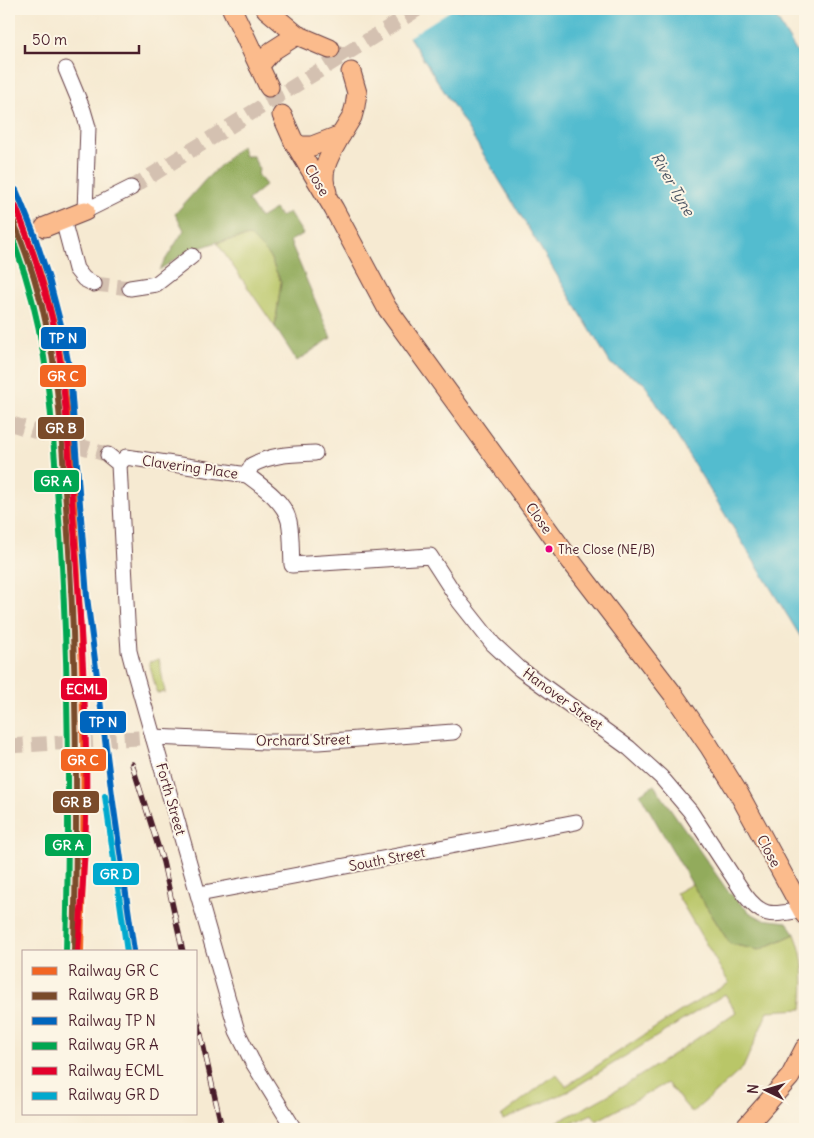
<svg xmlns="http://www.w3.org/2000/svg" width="814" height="1138" font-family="Delius,sans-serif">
  <rect width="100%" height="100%" fill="#fcf5e5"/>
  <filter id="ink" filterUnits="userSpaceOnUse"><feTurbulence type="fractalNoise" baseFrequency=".02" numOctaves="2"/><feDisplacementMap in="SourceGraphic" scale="10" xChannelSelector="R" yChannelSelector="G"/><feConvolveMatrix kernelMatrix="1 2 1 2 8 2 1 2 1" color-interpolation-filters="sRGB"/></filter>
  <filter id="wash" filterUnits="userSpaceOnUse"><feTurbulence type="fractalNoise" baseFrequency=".0096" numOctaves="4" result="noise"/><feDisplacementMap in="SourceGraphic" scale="20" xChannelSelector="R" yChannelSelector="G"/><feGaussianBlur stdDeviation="1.12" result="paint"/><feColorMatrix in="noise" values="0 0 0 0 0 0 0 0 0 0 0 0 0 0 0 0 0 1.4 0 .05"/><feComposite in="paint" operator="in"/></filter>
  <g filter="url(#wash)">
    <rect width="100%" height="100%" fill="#f6ead2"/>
    <!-- green -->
    <g fill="#b9c668" stroke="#82724a">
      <polygon points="250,236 269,255 281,282 275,327 217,243"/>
      <polygon points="159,659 165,692 157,693 149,662"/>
      <path d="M692,884L730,944L759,950L795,934C805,958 805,983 802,1009L768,1011L743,1068L692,1113L667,1083L596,1121L592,1114L559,1129H540C611,1099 672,1055 736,1012L725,994L569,1091L503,1120L501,1116L556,1074L566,1086L684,1009L729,983L676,893Z"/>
    </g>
    <!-- forest -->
    <g fill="#92ab5c" stroke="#6e6544">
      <polygon points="241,146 245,156 253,156 259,169 258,175 266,185 248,200 260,218 275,209 281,217 289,212 303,234 290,241 331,338 297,361 275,327 281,282 269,255 250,236 217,242 185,253 159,270 184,230 175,214 206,179"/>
      <polygon points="654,785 727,890 749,912 762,919 787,922 795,934 759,950 730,944 692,884 640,794"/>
    </g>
    <!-- water -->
    <polygon fill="#52bccf" stroke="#4e6e7d" points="391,9 453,9 462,11 463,9 771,9 805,66 805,644 644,383 611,364 462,119"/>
    <!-- pier -->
    <polygon fill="#f6ead2" points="396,9 453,9 407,38 391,12"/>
  </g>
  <g filter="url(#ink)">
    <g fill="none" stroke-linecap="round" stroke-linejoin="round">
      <!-- minor-tunnel -->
      <g stroke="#d4c1b1" stroke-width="15" stroke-dasharray="15 8" stroke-linecap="butt">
        <polyline points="131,188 418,9"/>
        <polyline points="94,284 130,288"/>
        <polyline points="9,423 108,455"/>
        <polyline points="9,746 153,737"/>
      </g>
      <!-- major-tunnel -->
      <g stroke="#d4c1b1" stroke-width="19" stroke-dasharray="19 9" stroke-linecap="butt">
        <polyline points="330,49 342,58 351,72"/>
        <polyline points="269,87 282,115"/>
        <polyline points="9,242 45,227"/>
      </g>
      <!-- minor casing -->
      <g stroke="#643d44" stroke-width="17">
        <g id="minor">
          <polyline points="66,69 83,110 88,127 85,211 131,188"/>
          <polyline points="63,220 76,269 84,279 94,284"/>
          <polyline points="130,288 156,284 192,256"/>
          <polyline points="108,455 119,464 127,621 129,651 134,670 237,1031 252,1061 294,1129"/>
          <path d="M119,464L126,457L247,475L252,465C272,454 293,454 315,453"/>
          <path d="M247,475C263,487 284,501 289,521C292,535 291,551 292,565L430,556L459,601L493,644L520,669L629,748L661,777L690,811L745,895C764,920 774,914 802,910"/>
          <polyline points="153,737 265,742 318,742 453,732"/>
          <polyline points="199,894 576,822"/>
        </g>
      </g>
      <!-- major casing -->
      <g stroke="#643d44" stroke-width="21">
        <g id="major">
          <polyline points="232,9 269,87"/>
          <polyline points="266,9 297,35 330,49"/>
          <polyline points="259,66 272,51 297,35"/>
          <polyline points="282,115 294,142 334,209 387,308 567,556 673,694 709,746 739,794 805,915"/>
          <polyline points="294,142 301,146 312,146 341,135 352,117 355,106 357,93 351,72"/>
          <path d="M327,192C318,171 331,153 341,135"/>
          <polyline points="45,227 85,211"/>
          <polyline points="744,1129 790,1077 805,1048"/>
        </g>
      </g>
      <!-- minor -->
      <use href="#minor" stroke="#fff" stroke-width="15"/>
      <!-- major -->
      <use href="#major" stroke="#fbbb8c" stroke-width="19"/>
      <!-- rail casing -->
      <g stroke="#4a1f2b" stroke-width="5.5">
        <g id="rail">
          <polyline points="72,492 79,421"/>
          <polyline points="132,764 163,862 183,952"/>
          <polyline points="196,1013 222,1129"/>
        </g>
      </g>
      <!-- rail -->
      <use href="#rail" stroke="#fcf5e5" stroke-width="4" stroke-dasharray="11" stroke-linecap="butt"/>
      <!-- rail-1 casing -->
      <g stroke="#fcf5e5" stroke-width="10">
        <path id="rail-1" d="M9,193C31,241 48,291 58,343C70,409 72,476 76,543C85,679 85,815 81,952"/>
      </g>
      <!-- rail-2 casing -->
      <g stroke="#fcf5e5" stroke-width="10">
        <path id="rail-2" d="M9,211C31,260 46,313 54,366C61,413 63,459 66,506C77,654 78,803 74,952"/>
      </g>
      <!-- rail-3 casing -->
      <g stroke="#fcf5e5" stroke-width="10">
        <polyline id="rail-3" points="16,190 34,234 49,279 61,325 70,372 87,597 112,795 134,951"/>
      </g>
      <!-- rail-4 casing -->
      <g stroke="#fcf5e5" stroke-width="10">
        <path id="rail-4" d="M9,230C47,322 51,406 58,503C69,652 70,802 66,952"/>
      </g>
      <!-- rail-5 casing -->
      <g stroke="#fcf5e5" stroke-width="10">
        <path id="rail-5" d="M16,207C34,253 50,300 58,348C68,408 69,469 74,529C81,626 88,723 86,820C85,864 81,908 78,952"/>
      </g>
      <!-- rail-6 casing -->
      <g stroke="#fcf5e5" stroke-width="10">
        <polyline id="rail-6" points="105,796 127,952"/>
      </g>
      <!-- rail-1 -->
      <use href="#rail-1" stroke="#f26522" stroke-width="6"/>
      <!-- rail-2 -->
      <use href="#rail-2" stroke="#7a4b2a" stroke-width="6"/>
      <!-- rail-3 -->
      <use href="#rail-3" stroke="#0065bd" stroke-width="6"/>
      <!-- rail-4 -->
      <use href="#rail-4" stroke="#00a651" stroke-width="6"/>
      <!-- rail-5 -->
      <use href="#rail-5" stroke="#e4002b" stroke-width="6"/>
      <!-- rail-6 -->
      <use href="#rail-6" stroke="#00a9ce" stroke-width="6"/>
    </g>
  </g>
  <!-- markers -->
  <circle fill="#e5007d" stroke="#fcf5e5" stroke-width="2" cx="549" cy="549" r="4.5"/>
  <g text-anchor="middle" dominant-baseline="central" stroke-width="4" stroke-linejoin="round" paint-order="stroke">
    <!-- bus labels -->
    <g font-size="13" fill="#4a1f2b" stroke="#fcf5e5" text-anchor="start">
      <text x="558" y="549">The Close (NE/B)</text>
    </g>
    <!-- street labels -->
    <g font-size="14" fill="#4a1f2b" stroke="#fcf5e5">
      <text transform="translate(317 180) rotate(59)">Close</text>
      <text transform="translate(190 467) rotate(8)">Clavering Place</text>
      <text transform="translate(539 518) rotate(54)">Close</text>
      <text transform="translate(563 699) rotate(36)">Hanover Street</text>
      <text transform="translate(303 740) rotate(-1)">Orchard Street</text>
      <text transform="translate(171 799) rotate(74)">Forth Street</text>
      <text transform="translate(769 851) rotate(62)">Close</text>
      <text transform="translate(387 859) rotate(-11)">South Street</text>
    </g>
    <!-- water labels -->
    <g font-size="15" font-style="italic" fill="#4d5664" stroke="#fcf5e5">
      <text transform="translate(673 184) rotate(60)">River Tyne</text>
    </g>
  </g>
  <g stroke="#fcf5e5" stroke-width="2">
    <rect x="40" y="326" width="47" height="24" rx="5" fill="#0065bd"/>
    <rect x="39" y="364" width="48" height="24" rx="5" fill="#f26522"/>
    <rect x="37" y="416" width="48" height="24" rx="5" fill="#7a4b2a"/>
    <rect x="33" y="469" width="47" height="24" rx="5" fill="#00a651"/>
    <rect x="60" y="677" width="48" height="24" rx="5" fill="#e4002b"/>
    <rect x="79" y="710" width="48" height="24" rx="5" fill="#0065bd"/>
    <rect x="60" y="748" width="47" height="24" rx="5" fill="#f26522"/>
    <rect x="52" y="790" width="48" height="24" rx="5" fill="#7a4b2a"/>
    <rect x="44" y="833" width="48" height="24" rx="5" fill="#00a651"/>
    <rect x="92" y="862" width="48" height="24" rx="5" fill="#00a9ce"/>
  </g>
  <g font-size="14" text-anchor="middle" font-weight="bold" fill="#fff">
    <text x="63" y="343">TP N</text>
    <text x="63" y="381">GR C</text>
    <text x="61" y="433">GR B</text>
    <text x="56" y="486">GR A</text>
    <text x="84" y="694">ECML</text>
    <text x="103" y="727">TP N</text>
    <text x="83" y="765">GR C</text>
    <text x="76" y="807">GR B</text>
    <text x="68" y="850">GR A</text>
    <text x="116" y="879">GR D</text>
  </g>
  <!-- margin -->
  <rect width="814" height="1138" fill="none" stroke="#fcf5e5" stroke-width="30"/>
  <!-- legend -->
  <rect x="22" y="950" width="175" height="165" fill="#fcf5e5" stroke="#b59f9b"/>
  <rect x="32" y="967" width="25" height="8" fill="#f26522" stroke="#b59f9b"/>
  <text x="68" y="976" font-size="15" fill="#4a1f2b">Railway GR C</text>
  <rect x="32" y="992" width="25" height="8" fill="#7a4b2a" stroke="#b59f9b"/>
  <text x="68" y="1000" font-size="15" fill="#4a1f2b">Railway GR B</text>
  <rect x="32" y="1017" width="25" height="8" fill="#0065bd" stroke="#b59f9b"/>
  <text x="68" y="1026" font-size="15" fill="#4a1f2b">Railway TP N</text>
  <rect x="32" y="1042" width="25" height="8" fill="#00a651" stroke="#b59f9b"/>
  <text x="68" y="1050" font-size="15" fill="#4a1f2b">Railway GR A</text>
  <rect x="32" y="1067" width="25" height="8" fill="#e4002b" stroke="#b59f9b"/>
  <text x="68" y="1076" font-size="15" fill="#4a1f2b">Railway ECML</text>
  <rect x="32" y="1092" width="25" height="8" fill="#00a9ce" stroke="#b59f9b"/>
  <text x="68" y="1100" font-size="15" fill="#4a1f2b">Railway GR D</text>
  <!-- north arrow -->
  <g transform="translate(766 1090) rotate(275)" stroke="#fcf5e5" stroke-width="4" paint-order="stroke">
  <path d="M0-4L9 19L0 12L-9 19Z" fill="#4a1f2b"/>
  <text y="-8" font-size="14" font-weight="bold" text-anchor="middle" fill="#4a1f2b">N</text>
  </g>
  <!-- scale -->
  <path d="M25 45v8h114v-8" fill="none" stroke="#4a1f2b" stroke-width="2.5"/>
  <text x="32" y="45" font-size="15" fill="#4a1f2b" stroke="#fcf5e5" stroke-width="4" paint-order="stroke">50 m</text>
</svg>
